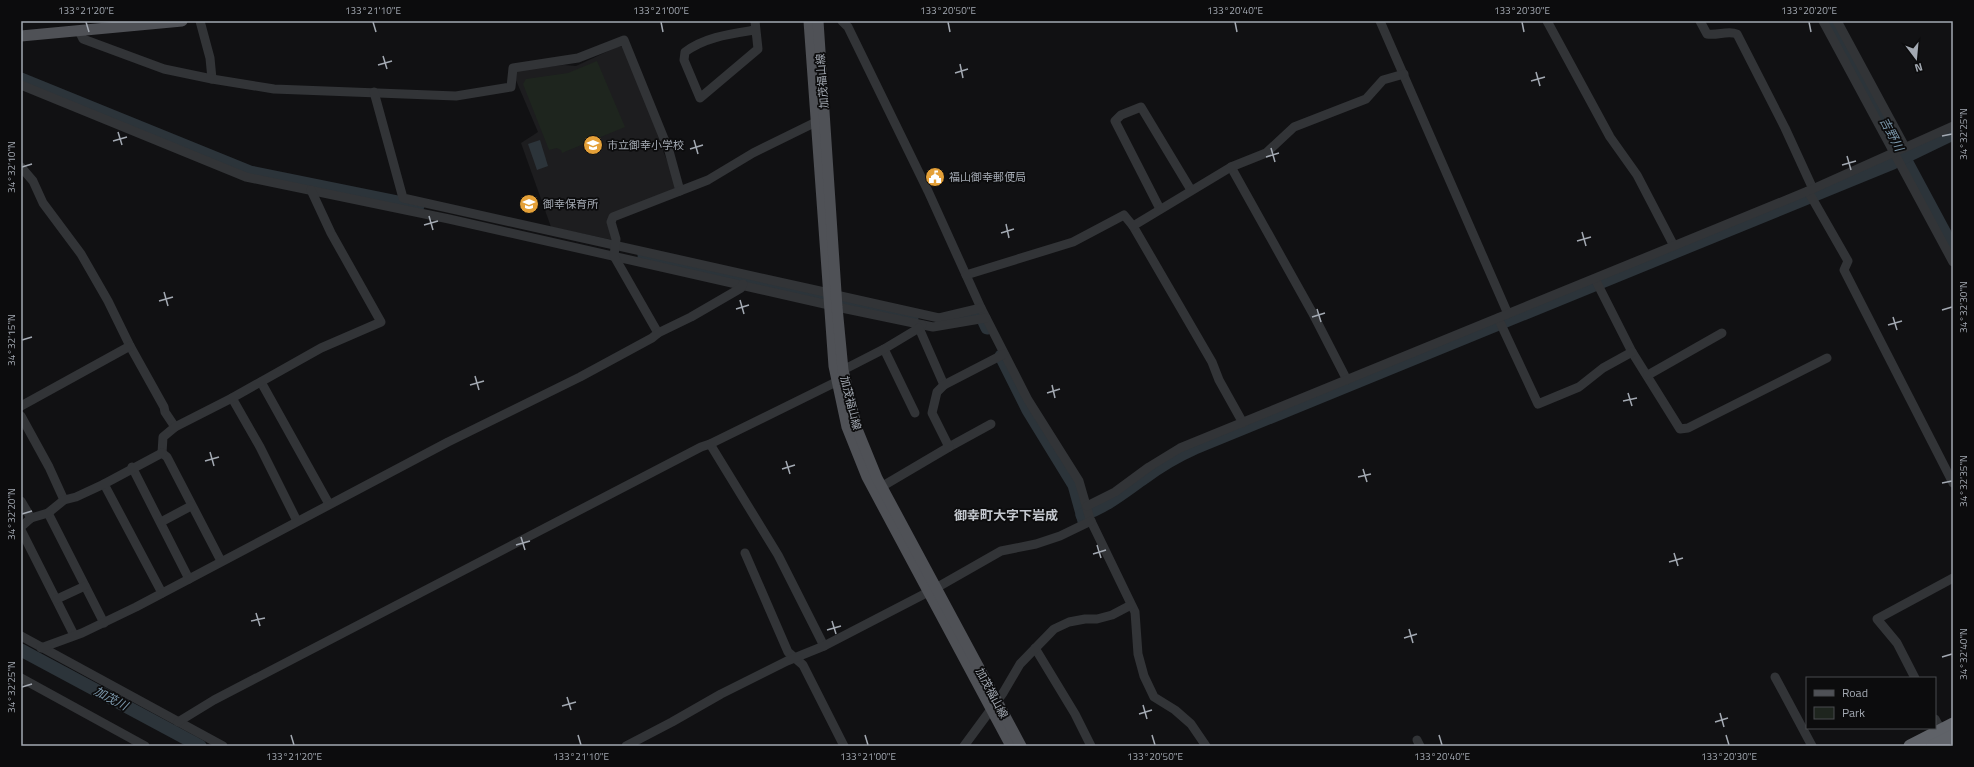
<svg xmlns="http://www.w3.org/2000/svg" width="1974" height="767" font-family="'Titillium Web','Noto Sans JP',sans-serif">
  <rect width="100%" height="100%" fill="#111113"/>
  <!-- built -->
  <polygon fill="#1d1d1f" points="619,46 626,47 665,147 663,151 677,184 674,189 614,213 613,240 551,227 521,143 538,132 515,78 517,70 564,65 576,66"/>
  <!-- green -->
  <polygon fill="#1e251e" points="597,61 625,127 562,153 561,150 557,148 549,150 523,84 526,79 568,73"/>
  <!-- water -->
  <polygon fill="#2c343a" points="540,140 548,166 537,170 528,144"/>
  <g fill="none" stroke-linecap="round" stroke-linejoin="round">
    <!-- river -->
    <g stroke="#2c343a" stroke-width="13">
      <polyline points="1831,21 1953,248"/>
      <polyline points="21,79 250,172 418,206"/>
      <polyline points="644,256 912,318"/>
      <polyline points="943,321 975,314 981,315 987,328"/>
      <polyline points="1001,356 1028,410 1074,485 1084,521"/>
      <path d="M1082,515C1106,507 1124,492 1144,478C1160,466 1177,456 1195,448L1893,163L1953,134"/>
      <polyline points="21,650 200,746"/>
    </g>
    <!-- minor -->
    <g stroke="#323437" stroke-width="9">
      <polyline points="200,21 210,58 212,79"/>
      <path d="M755,21L758,49L700,98L684,60L685,52C705,37 730,34 755,30"/>
      <polyline points="842,21 848,27 928,191 981,308 1028,400 1079,481 1090,519 1135,612 1138,654 1144,676 1154,697 1175,710 1191,724 1206,746"/>
      <polyline points="1380,21 1508,314"/>
      <polyline points="1547,21 1610,137 1637,175 1674,246"/>
      <path d="M1700,21L1707,34C1717,36 1728,30 1737,34L1785,128L1813,189"/>
      <polyline points="1823,21 1953,262"/>
      <polyline points="1837,21 1905,147"/>
      <polyline points="79,31 83,39 164,69 212,79 274,89 456,96 511,87 513,68 578,58 624,40 669,151 680,191"/>
      <polyline points="21,85 246,177 449,219 829,305"/>
      <polyline points="374,92 403,198 829,293"/>
      <polyline points="21,167 33,181 43,203 81,254 108,301 130,346 164,407 165,412 175,427"/>
      <polyline points="1231,167 1312,312 1347,380"/>
      <polyline points="1808,191 1848,261 1844,270 1953,483"/>
      <polyline points="1160,209 1115,121 1121,115 1141,107 1191,190"/>
      <polyline points="1133,226 1212,362 1219,380 1243,423"/>
      <polyline points="966,275 1073,242 1124,215 1133,226 1231,167 1266,153 1294,127 1366,99 1383,80 1404,74"/>
      <polyline points="1595,279 1632,352 1680,429 1688,428 1827,358"/>
      <polyline points="836,295 939,318 981,308"/>
      <polyline points="837,307 933,327 986,318"/>
      <polyline points="1498,318 1538,404 1579,387 1603,368 1632,352"/>
      <polyline points="922,325 919,328 944,385"/>
      <polyline points="658,333 614,256 616,239 611,222 613,217 708,180 753,153 816,122"/>
      <polyline points="1648,375 1722,333"/>
      <polyline points="261,382 329,504"/>
      <polyline points="232,398 260,447 297,521"/>
      <polyline points="21,406 130,346"/>
      <polyline points="915,413 884,349 919,328"/>
      <polyline points="21,416 49,467 64,500"/>
      <polyline points="710,444 778,555 824,646"/>
      <polyline points="949,447 991,424"/>
      <polyline points="162,453 163,437 175,427 232,398 321,348 381,322 331,233 311,190"/>
      <polyline points="162,453 167,457 221,561"/>
      <polyline points="132,467 189,579"/>
      <polyline points="104,484 162,593"/>
      <polyline points="876,490 949,447 932,413 937,392 944,385 1004,354"/>
      <polyline points="21,501 31,518"/>
      <polyline points="1087,506 1115,492 1149,467 1180,448 1808,191 1953,126"/>
      <polyline points="48,513 104,623"/>
      <polyline points="161,522 191,506"/>
      <polyline points="21,527 31,518 48,513 64,500 76,497 104,484 162,453"/>
      <polyline points="21,530 74,635"/>
      <polyline points="745,553 788,652 803,665 844,746"/>
      <polyline points="57,599 85,586"/>
      <polyline points="21,636 223,746"/>
      <polyline points="41,648 82,633 136,607 448,442 580,377 652,338 658,333 691,317 741,288 743,284"/>
      <polyline points="1035,648 1075,714 1091,746"/>
      <polyline points="1775,677 1812,746"/>
      <polyline points="21,678 145,746"/>
      <polyline points="1915,678 1897,643 1877,619 1953,578"/>
      <polyline points="1935,719 1941,730"/>
      <polyline points="178,722 214,700 701,447 710,444 836,382 843,370 884,349"/>
      <polyline points="1417,740 1420,746"/>
      <polyline points="626,746 672,722 721,694 787,661 824,646 936,588 1001,551 1036,544 1060,536 1091,521"/>
      <polyline points="964,746 1003,693 1020,664 1054,629 1069,622 1085,619 1097,619 1112,615 1131,605"/>
    </g>
    <!-- major -->
    <g stroke="#4f5156" stroke-width="11">
      <polyline points="809,21 834,366 847,427 867,477 1011,746"/>
      <polyline points="818,21 837,307 843,370 857,429 877,478 1021,746"/>
      <polyline points="21,36 182,21"/>
    </g>
    <!-- highway -->
    <g stroke="#5f6268" stroke-width="13">
      <polyline points="1910,746 1953,724"/>
      <polyline points="1933,746 1953,736"/>
    </g>
  </g>
  <!-- ticks -->
  <path fill="none" stroke="#a3a9b2" stroke-width="1.5" d="M86,22L89,32M373,22L376,32M661,22L663,32M948,22L950,32M1235,22L1237,32M1522,22L1524,32M1809,22L1811,32M383,56L387,69M960,64L963,78M378,65L392,61M1536,72L1540,86M955,73L968,69M1531,81L1545,77M118,132L122,145M1942,136L1952,134M694,140L698,154M113,141L127,137M1271,148L1275,162M690,149L703,145M1847,156L1851,170M1266,157L1279,153M1842,165L1856,161M22,167L32,164M429,216L433,230M1006,224L1009,238M424,225L438,221M1582,232L1586,246M1001,233L1014,229M1577,241L1591,237M164,292L168,306M740,300L744,314M159,301L173,297M736,309L749,305M1317,309L1321,322M1942,310L1952,307M1312,317L1325,313M1893,317L1897,330M1888,325L1902,321M22,340L32,337M475,376L479,390M470,385L484,381M1052,385L1055,398M1047,393L1060,389M1628,393L1632,406M1623,401L1637,398M210,452L214,466M205,461L219,457M786,461L790,474M782,469L795,465M1363,469L1367,482M1358,477L1371,474M1942,483L1952,481M22,514L32,511M521,537L525,550M516,545L530,541M1097,545L1101,558M1674,553L1678,566M1093,554L1106,550M1669,562L1683,558M256,613L260,626M251,621L265,618M832,621L836,634M1409,629L1413,643M827,630L841,626M1404,638L1417,634M1942,657L1952,654M22,687L32,684M567,697L571,710M1143,705L1147,719M562,706L576,702M1720,713L1724,727M1139,714L1152,710M1715,722L1728,718M291,735L294,745M578,735L581,745M865,735L868,745M1152,735L1155,745M1439,735L1442,745M1726,735L1729,745"/>
  <!-- icons -->
  <defs>
    <g id="school-disc" transform="scale(1)"><circle r="9.5" fill="#e4a038" stroke="#0c0c0d"/><path d="M0-5L7-2L0 1L-7-2ZM-4 1L0 2.5L4 1V4Q0 6-4 4Z" fill="#fff"/></g>
    <g id="civic-disc" transform="scale(1)"><circle r="9.5" fill="#e4a038" stroke="#0c0c0d"/><path d="M-.6-6.5H3V-4.5H.6V-3L4-1V1h2V6H-6V1h2V-1L-.6-3ZM-1.2 2.5V6h2.4V2.5Z" fill="#fff"/></g>
  </defs>
  <g fill-rule="evenodd">
    <use href="#school-disc" x="593" y="145"/>
    <use href="#civic-disc" x="935" y="177"/>
    <use href="#school-disc" x="529" y="204"/>
  </g>
  <g text-anchor="middle" dominant-baseline="central" stroke-width="3.5" stroke-linejoin="round" paint-order="stroke">
    <!-- street labels -->
    <g font-size="11" fill="#a3a9b2" stroke="#0c0c0d">
      <text transform="translate(822 81) rotate(-94)">加茂福山線</text>
      <text transform="translate(851 403) rotate(76)">加茂福山線</text>
      <text transform="translate(992 693) rotate(62)">加茂福山線</text>
    </g>
    <!-- poi labels -->
    <g font-size="11" fill="#a3a9b2" stroke="#0c0c0d" text-anchor="start">
      <text x="607" y="145">市立御幸小学校</text>
      <text x="949" y="177">福山御幸郵便局</text>
      <text x="543" y="204">御幸保育所</text>
    </g>
    <!-- water labels -->
    <g font-size="12" font-style="italic" fill="#7c98ac" stroke="#0c0c0d">
      <text transform="translate(1892 134) rotate(62)">吉野川</text>
      <text transform="translate(111 698) rotate(28)">加茂川</text>
    </g>
    <!-- quarter labels -->
    <g font-size="13" font-weight="bold" fill="#c4c8cf" stroke="#0c0c0d">
      <text x="1006" y="515">御幸町大字下岩成</text>
    </g>
  </g>
  <!-- border -->
  <rect width="1974" height="767" fill="none" stroke="#0c0c0d" stroke-width="44"/>
  <!-- legend -->
  <rect x="1806" y="677" width="130" height="52" fill="#0c0c0d" stroke="#484b4f"/>
  <rect x="1814" y="690" width="20" height="6" fill="#4f5156" stroke="#484b4f"/>
  <text x="1842" y="697" font-size="12" fill="#a3a9b2">Road</text>
  <rect x="1814" y="707" width="20" height="12" fill="#1e251e" stroke="#484b4f"/>
  <text x="1842" y="717" font-size="12" fill="#a3a9b2">Park</text>
  <!-- north arrow -->
  <g transform="translate(1916 58) rotate(164)" stroke="#0c0c0d" stroke-width="3" paint-order="stroke">
  <path d="M0-3L7 15L0 10L-7 15Z" fill="#a3a9b2"/>
  <text y="-6" font-size="11" font-weight="bold" text-anchor="middle" fill="#a3a9b2">N</text>
  </g>
  <rect x="22" y="22" width="1930" height="723" fill="none" stroke="#a3a9b2" stroke-width="1.5"/>
  <g font-size="10" text-anchor="middle" fill="#a3a9b2">
    <text x="86" y="14">133°21'20"E</text>
    <text x="373" y="14">133°21'10"E</text>
    <text x="661" y="14">133°21'00"E</text>
    <text x="948" y="14">133°20'50"E</text>
    <text x="1235" y="14">133°20'40"E</text>
    <text x="1522" y="14">133°20'30"E</text>
    <text x="1809" y="14">133°20'20"E</text>
    <text transform="translate(1963 134) rotate(-90)" y="4">34°32'25"N</text>
    <text transform="translate(11 167) rotate(-90)" y="4">34°32'10"N</text>
    <text transform="translate(1963 307) rotate(-90)" y="4">34°32'30"N</text>
    <text transform="translate(11 340) rotate(-90)" y="4">34°32'15"N</text>
    <text transform="translate(1963 481) rotate(-90)" y="4">34°32'35"N</text>
    <text transform="translate(11 514) rotate(-90)" y="4">34°32'20"N</text>
    <text transform="translate(1963 654) rotate(-90)" y="4">34°32'40"N</text>
    <text transform="translate(11 687) rotate(-90)" y="4">34°32'25"N</text>
    <text x="294" y="760">133°21'20"E</text>
    <text x="581" y="760">133°21'10"E</text>
    <text x="868" y="760">133°21'00"E</text>
    <text x="1155" y="760">133°20'50"E</text>
    <text x="1442" y="760">133°20'40"E</text>
    <text x="1729" y="760">133°20'30"E</text>
  </g>
</svg>
